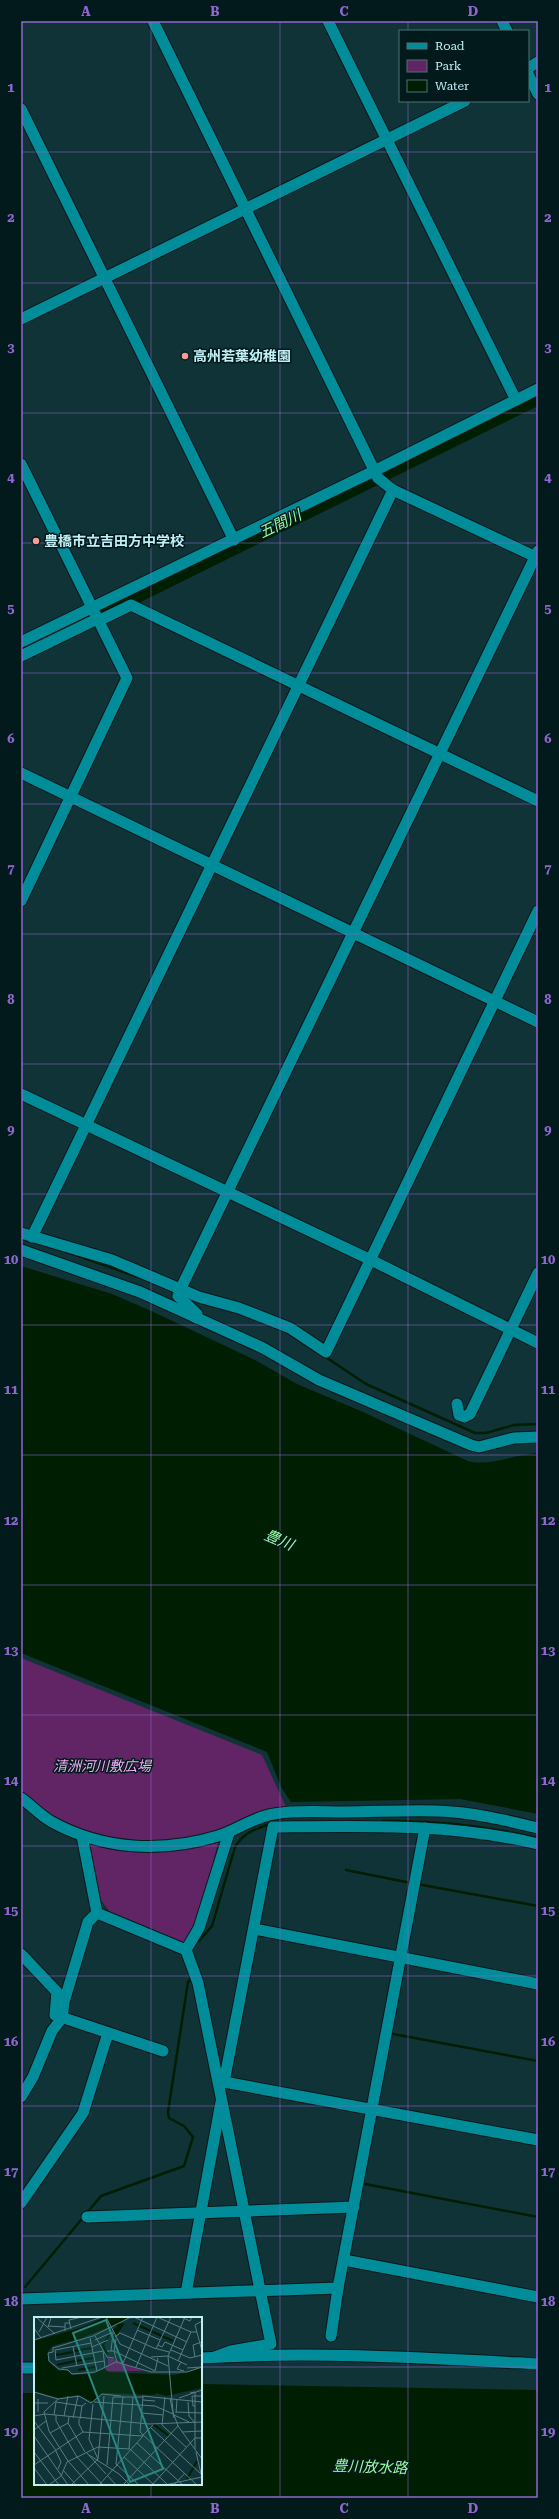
<svg xmlns="http://www.w3.org/2000/svg" width="559" height="2519" font-family="'Roboto Serif','Noto Sans JP',serif">
  <rect width="100%" height="100%" fill="#103337"/>
  <!-- green -->
  <g fill="#612464">
    <polygon points="21,1658 262,1755 287,1809 253,1815 225,1829 177,1843 100,1840 58,1823 21,1794"/>
    <polygon points="93,1842 218,1843 197,1925 184,1944 113,1916 100,1899 88,1847"/>
  </g>
  <!-- water -->
  <g fill="#001f02">
    <path d="M21,1266L112,1294L147,1309L257,1361L297,1384L363,1412L468,1461C490,1467 515,1454 538,1453V1814L460,1799L291,1802L281,1787L267,1752L21,1653Z"/>
    <polygon points="201,2384 538,2390 538,2498 21,2498 21,2393 35,2393 35,2484 201,2484"/>
  </g>
  <g fill="none" stroke-linecap="round" stroke-linejoin="round">
    <!-- stream -->
    <g stroke="#001f02" stroke-width="2.5">
      <polyline points="67,1252 138,1277"/>
      <polyline points="324,1356 366,1384 475,1433 486,1433 514,1425 538,1424"/>
      <path d="M383,1821C436,1820 486,1826 538,1838"/>
      <polyline points="346,1870 411,1883"/>
      <polyline points="417,1884 538,1906"/>
      <path d="M199,1941L212,1926L235,1847C243,1833 255,1829 270,1824"/>
      <polyline points="393,2034 538,2061"/>
      <polyline points="365,2184 538,2217"/>
      <polyline points="25,2287 101,2196 184,2166 193,2137 184,2126 169,2118 168,2112 188,1982 192,1978"/>
    </g>
    <!-- river -->
    <polyline stroke="#001f02" stroke-width="16" points="82,622 538,397"/>
    <!-- minor casing -->
    <g stroke="#0a181a" stroke-width="13">
      <g id="minor">
        <polyline points="153,21 378,478 393,490 538,558"/>
        <polyline points="328,21 516,400"/>
        <polyline points="502,21 507,31"/>
        <polyline points="528,68 538,62"/>
        <polyline points="528,74 538,94"/>
        <polyline points="21,109 234,540"/>
        <polyline points="21,319 465,101"/>
        <polyline points="21,464 127,678 21,901"/>
        <polyline points="21,642 374,471 538,389"/>
        <polyline points="21,656 95,620 100,620 131,605 538,801"/>
        <polyline points="21,773 538,1022"/>
        <polyline points="21,1094 371,1260 538,1343"/>
        <polyline points="21,1233 112,1260 199,1297 239,1308 290,1328 326,1352 538,911"/>
        <polyline points="32,1237 393,490"/>
        <polyline points="21,1250 140,1292 263,1348 319,1380 471,1445 479,1447 514,1438 538,1437"/>
        <polyline points="196,1318 197,1314 178,1296 181,1288 538,551"/>
        <polyline points="457,1404 459,1415 464,1417 470,1414 538,1273"/>
        <path d="M21,1798C31,1805 41,1816 52,1822C103,1850 162,1853 218,1836C238,1830 253,1817 274,1814C296,1810 321,1812 343,1812C374,1812 406,1810 437,1811C471,1812 505,1820 538,1828"/>
        <polyline points="97,1913 186,1950 198,1983 271,2344 231,2351 215,2357"/>
        <polyline points="254,1929 538,1984"/>
        <polyline points="186,1950 199,1928 229,1833"/>
        <polyline points="21,1954 57,1992 55,2015 163,2051"/>
        <path d="M219,2081L224,2082L273,1827C361,1826 452,1823 538,1844"/>
        <polyline points="224,2082 538,2140"/>
        <polyline points="21,2097 33,2077 52,2031 62,2018 64,2002 88,1922 97,1913 82,1836"/>
        <polyline points="21,2203 83,2113 108,2033"/>
        <polyline points="87,2217 354,2207"/>
        <polyline points="344,2260 538,2297"/>
        <polyline points="186,2293 221,2102"/>
        <polyline points="21,2299 338,2288"/>
        <polyline points="331,2336 338,2288 425,1828"/>
        <path d="M201,2358C313,2351 426,2358 538,2364"/>
        <polyline points="21,2368 35,2368"/>
      </g>
    </g>
    <!-- minor -->
    <use href="#minor" stroke="#008d99" stroke-width="11"/>
  </g>
  <!-- grid -->
  <path fill="none" stroke="#9067d0" stroke-width="1" stroke-opacity="0.55" d="M151,21V2318M280,21V2498M408,21V31M408,101V2498M21,152H538M21,283H538M21,413H538M21,543H538M21,673H538M21,804H538M21,934H538M21,1064H538M21,1194H538M21,1325H538M21,1455H538M21,1585H538M21,1715H538M21,1846H538M21,1976H538M21,2106H538M21,2236H538M21,2367H35M201,2367H538M151,2484V2498"/>
  <!-- markers -->
  <g fill="#f59c94" stroke="#031a1c" stroke-width="1.5">
    <circle cx="185" cy="356" r="4"/>
    <circle cx="36" cy="541" r="4"/>
  </g>
  <g text-anchor="middle" dominant-baseline="central" stroke-width="3" stroke-linejoin="round" paint-order="stroke">
    <!-- poi labels -->
    <g font-size="14" font-weight="bold" fill="#c0f0f6" stroke="#031a1c" text-anchor="start">
      <text x="193" y="356">高州若葉幼稚園</text>
      <text x="44" y="541">豊橋市立吉田方中学校</text>
    </g>
    <!-- park labels -->
    <g font-size="14" font-style="italic" fill="#f0acf2" stroke="#031a1c">
      <text x="102" y="1766">清洲河川敷広場</text>
    </g>
    <!-- water labels -->
    <g font-size="15" font-style="italic" fill="#98fd9f" stroke="#031a1c">
      <text transform="translate(280 524) rotate(-26)">五間川</text>
      <text transform="translate(279 1540) rotate(23)">豊川</text>
      <text transform="translate(370 2467) rotate(2)">豊川放水路</text>
    </g>
  </g>
  <!-- overview -->
  <g transform="translate(34 2317)">
    <rect width="168" height="168" fill="#103337"/>
    <path d="M74,41L80,42L109,54H74L71,52L74,48Z" fill="#612464"/>
    <path d="M71,0H95L83,7L91,6L82,19L79,12L83,10L82,7L48,21L18,29L14,35V44L25,54L32,53L38,58L58,57L71,52L74,55L141,58L168,51V71L132,79L122,76L121,78L68,76L59,85L44,78L24,81L0,74V24L49,10Z" fill="#001f02"/>
    <path fill="none" stroke="#001f02" stroke-width="2" d="M99,6L139,24M41,34L57,31M73,37L69,28L75,18M22,38L39,35M43,44L59,41M23,48L41,44M44,53L61,50M119,107L135,119M153,162L163,144"/>
    <path fill="none" stroke="#567f83" stroke-width="1" d="M2,0L21,17M13,0L17,1L14,10M72,0L86,27L134,49M97,0L59,19L19,31V35L14,36L15,44L25,52L34,53L38,57L61,55L82,45L117,55H153L168,50M123,0L157,15H163M147,0L156,4L158,0M151,0L134,39L139,95L144,109L168,142M97,1L100,0L153,25M168,4L161,8L168,34M14,9L31,10M0,11L7,21M37,12L35,3L48,0M103,13L126,23M31,14V6H36M5,15L13,0M61,19L73,40L80,41M81,20L86,16L120,31L135,35M56,21L63,54M82,22L80,34L83,45M0,23L68,0M61,23L79,15M57,26L21,33L22,43L69,34M124,28L128,30L131,25L149,33M39,30L43,49M58,30L74,23M122,32L137,0M137,33L156,41L168,38M69,34L71,50M73,34H80L121,54L124,41M77,34L79,16M117,40L134,39L153,48M161,40L159,28L168,25M144,44L157,15M147,45L143,52L150,54M89,46L109,0M102,50L123,0M28,51L70,44M153,51L167,50M0,75L24,82L45,79L57,86L68,77L87,79M156,76L161,75V132M89,79L82,147L105,168M108,79L168,85M131,80L128,108L152,130M136,81L140,101M145,81L168,73M24,82L10,95L15,114L34,144L55,168M109,83L121,84M22,85L48,89L52,86M60,85L121,89L139,97M154,85L155,99L161,106M0,86H14M59,87L55,122L64,142M161,89H159L158,79H168M4,95V82M142,95L168,96M108,96L129,98M142,96L143,82M20,98L22,85M22,98V104L43,140L69,168M140,98L155,105M0,99L11,97L115,107L168,105M30,99L34,79M35,100L34,106L51,135M39,101L44,79M45,102V107L49,115M46,102L48,89M0,104L21,132L27,145L24,152M117,111L167,157M0,113L12,104M148,115L168,114M16,116L34,106M0,119L34,168M103,126L149,168M95,132L99,80M0,135L25,168M52,135L72,157M162,135L168,161M55,138L85,157L96,168M90,140L119,167M0,148L49,115L108,119L119,108M73,148L79,80H109L106,115L163,168M0,151L13,168M29,153L42,168M73,158L82,168M15,168L27,159L33,145L64,130L96,132L134,168M37,168L64,142L70,79M65,168L109,119M89,168L144,109M118,168L161,121H168M131,168L168,160M140,168L151,156"/>
    <path fill="#2a8882" fill-opacity="0.15" stroke="#2a8882" stroke-width="2" d="M72,3L129,152L96,165L39,16Z"/>
    <rect width="168" height="168" fill="none" stroke="#c0f0f6" stroke-width="2"/>
  </g>
  <!-- border -->
  <rect width="559" height="2519" fill="none" stroke="#031a1c" stroke-width="44"/>
  <!-- legend -->
  <rect x="399" y="30" width="130" height="72" fill="#031a1c" stroke="#4f7073"/>
  <rect x="407" y="43" width="20" height="6" fill="#008d99" stroke="#4f7073"/>
  <text x="435" y="50" font-size="12" fill="#c0f0f6">Road</text>
  <rect x="407" y="60" width="20" height="12" fill="#612464" stroke="#4f7073"/>
  <text x="435" y="70" font-size="12" fill="#c0f0f6">Park</text>
  <rect x="407" y="80" width="20" height="12" fill="#001f02" stroke="#4f7073"/>
  <text x="435" y="90" font-size="12" fill="#c0f0f6">Water</text>
  <rect x="22" y="22" width="515" height="2475" fill="none" stroke="#9067d0" stroke-width="1.5"/>
  <g font-size="13" text-anchor="middle" font-weight="bold" fill="#9067d0">
    <text x="86" y="16">A</text>
    <text x="215" y="16">B</text>
    <text x="344" y="16">C</text>
    <text x="473" y="16">D</text>
    <text x="11" y="92">1</text>
    <text x="548" y="92">1</text>
    <text x="11" y="222">2</text>
    <text x="548" y="222">2</text>
    <text x="11" y="352">3</text>
    <text x="548" y="352">3</text>
    <text x="11" y="482">4</text>
    <text x="548" y="482">4</text>
    <text x="11" y="613">5</text>
    <text x="548" y="613">5</text>
    <text x="11" y="743">6</text>
    <text x="548" y="743">6</text>
    <text x="11" y="873">7</text>
    <text x="548" y="873">7</text>
    <text x="11" y="1004">8</text>
    <text x="548" y="1004">8</text>
    <text x="11" y="1134">9</text>
    <text x="548" y="1134">9</text>
    <text x="11" y="1264">10</text>
    <text x="548" y="1264">10</text>
    <text x="11" y="1394">11</text>
    <text x="548" y="1394">11</text>
    <text x="11" y="1525">12</text>
    <text x="548" y="1525">12</text>
    <text x="11" y="1655">13</text>
    <text x="548" y="1655">13</text>
    <text x="11" y="1785">14</text>
    <text x="548" y="1785">14</text>
    <text x="11" y="1915">15</text>
    <text x="548" y="1915">15</text>
    <text x="11" y="2046">16</text>
    <text x="548" y="2046">16</text>
    <text x="11" y="2176">17</text>
    <text x="548" y="2176">17</text>
    <text x="11" y="2306">18</text>
    <text x="548" y="2306">18</text>
    <text x="11" y="2436">19</text>
    <text x="548" y="2436">19</text>
    <text x="86" y="2513">A</text>
    <text x="215" y="2513">B</text>
    <text x="344" y="2513">C</text>
    <text x="473" y="2513">D</text>
  </g>
</svg>
